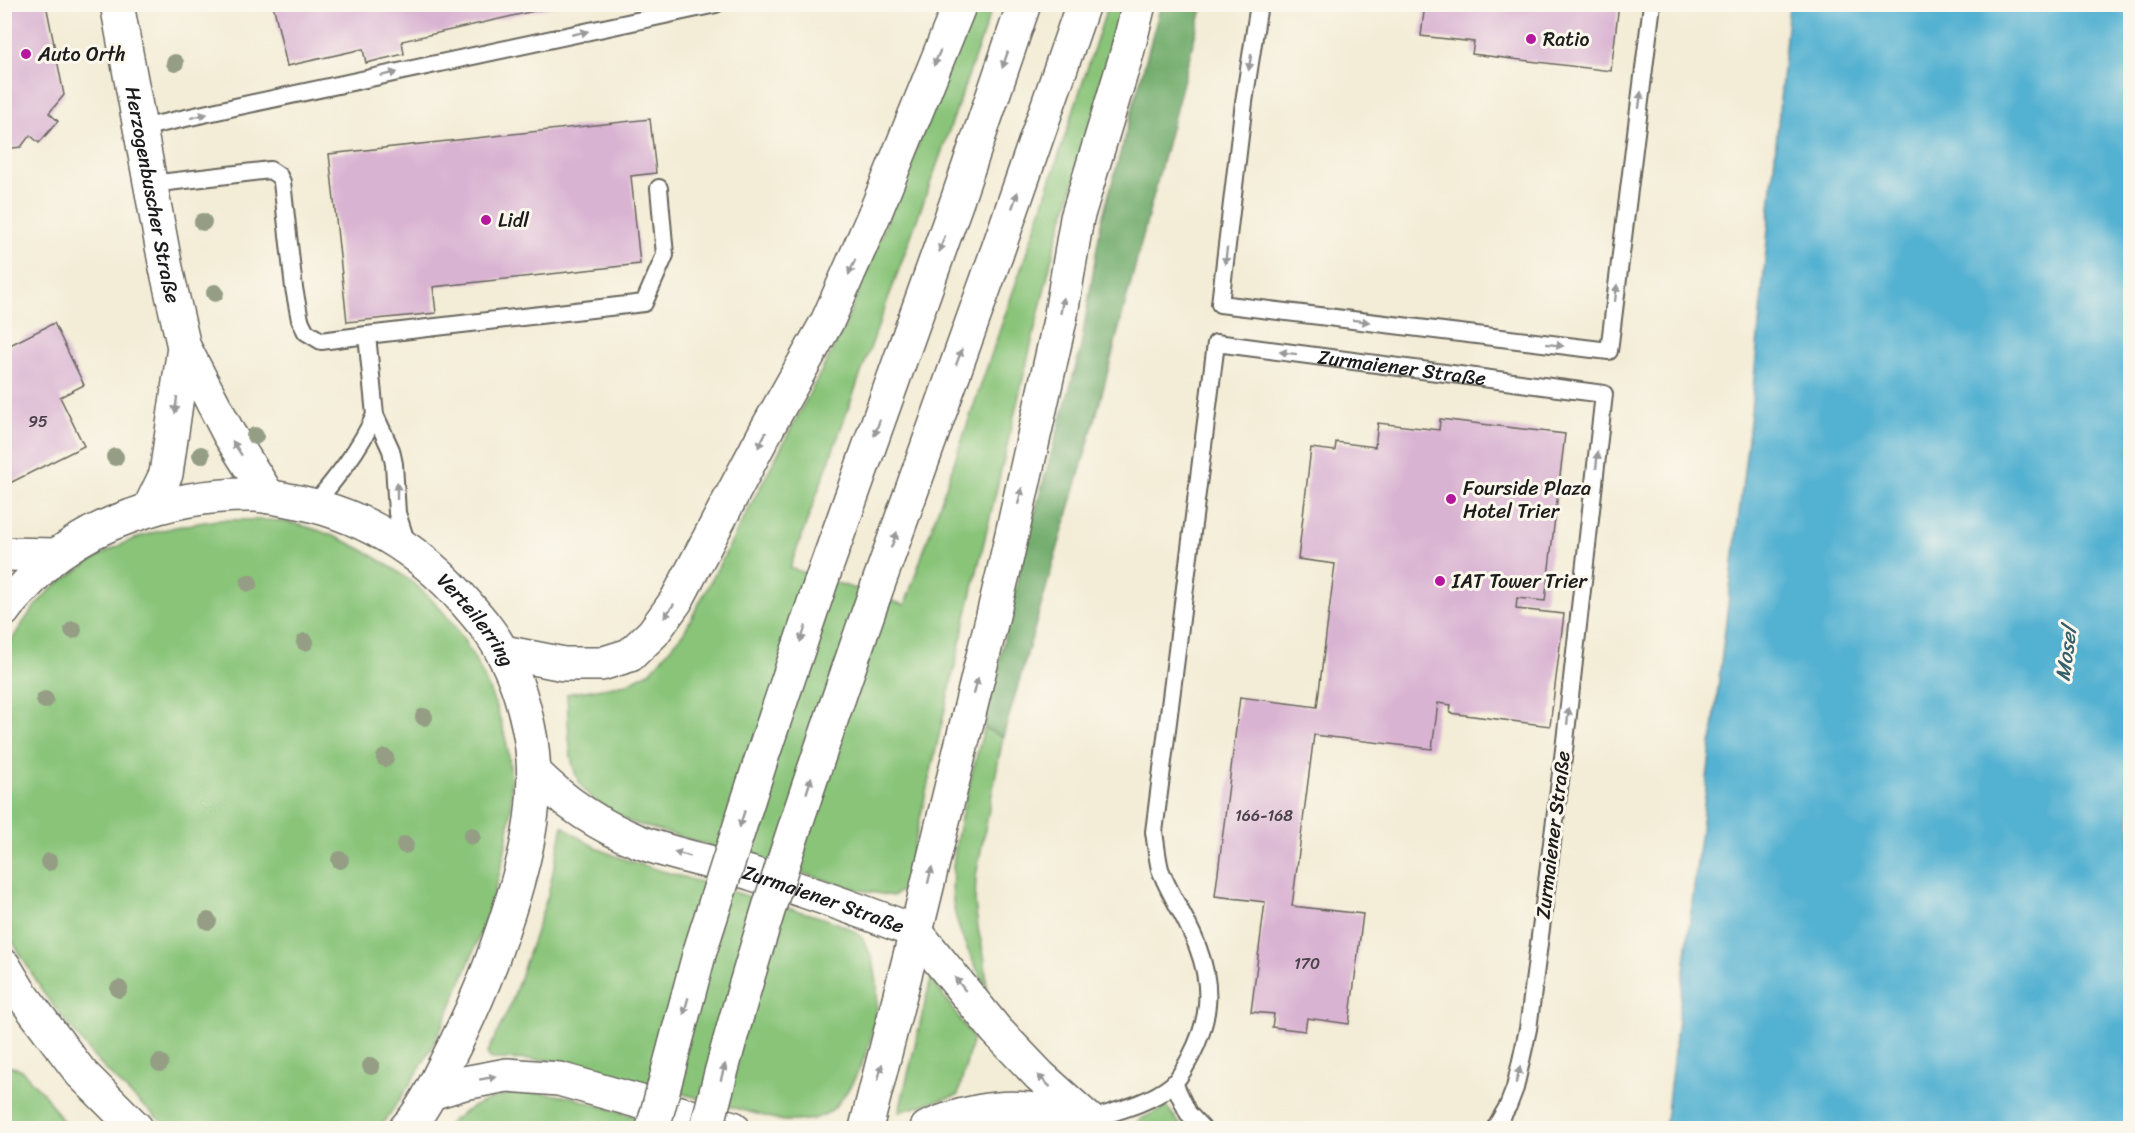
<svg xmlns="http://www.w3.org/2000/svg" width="2135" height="1133" font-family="Sriracha,sans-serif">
  <rect width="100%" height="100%" fill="#fbf7ec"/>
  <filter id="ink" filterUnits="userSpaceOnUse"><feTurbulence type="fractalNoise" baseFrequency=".0167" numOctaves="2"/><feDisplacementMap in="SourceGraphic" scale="12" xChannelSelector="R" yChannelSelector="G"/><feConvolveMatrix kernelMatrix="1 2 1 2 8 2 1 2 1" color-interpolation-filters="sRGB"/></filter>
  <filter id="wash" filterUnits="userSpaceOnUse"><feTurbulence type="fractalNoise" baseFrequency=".008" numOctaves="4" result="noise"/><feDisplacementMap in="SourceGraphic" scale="24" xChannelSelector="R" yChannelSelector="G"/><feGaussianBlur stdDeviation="1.35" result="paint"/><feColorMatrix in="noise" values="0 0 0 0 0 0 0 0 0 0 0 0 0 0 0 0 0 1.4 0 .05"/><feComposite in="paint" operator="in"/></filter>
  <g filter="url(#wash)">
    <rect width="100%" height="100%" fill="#f3ecd6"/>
    <!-- green -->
    <g fill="#89c479" stroke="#52704a" stroke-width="1.5">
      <path d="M970,5H993L942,151L790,568L905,605L1034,231L1108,5H1126L1114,53L1055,245L967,613L904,889L893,896L859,890L630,822C613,813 596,804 584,790C566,768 569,721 567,694L626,684L651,671L684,632L844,328L919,142Z"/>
      <path d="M218,520C242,520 268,518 291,523C335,532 373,553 409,580C440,603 459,630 477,663C493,695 507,731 510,767C518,837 488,918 461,982C451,1006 442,1030 429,1052C415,1079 397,1104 380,1128H169L131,1095L97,1061L45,995L5,929V651C18,630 30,610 48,592C55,585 65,579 74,573C122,537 160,528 218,520Z"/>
      <path d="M984,728L1003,737L976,876L975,903L978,928L985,960L987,989C975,966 963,943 956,918C942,865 971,781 984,728Z"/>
      <path d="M563,826C601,856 638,864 683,877C718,887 753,898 788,908C808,914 845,922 860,936C863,938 865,944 867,947C887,987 875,1041 855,1078C834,1115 825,1121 783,1121L583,1067L549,1060L491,1059L487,1054L511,1004L538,925L548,895Z"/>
      <polygon points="931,978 973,1038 958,1095 899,1112"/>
      <polygon points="4,1065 20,1069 43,1093 68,1128 5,1128"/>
      <path d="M524,1091L571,1097L672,1128H444C471,1103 489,1098 524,1091Z"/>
      <polygon points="1167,1107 1183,1128 1137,1128 1134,1127 1140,1119"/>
    </g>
    <!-- forest -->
    <polygon fill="#6eaa69" stroke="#456342" stroke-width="1.5" points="1161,5 1203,5 1098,409 1003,737 984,728 1024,550 1080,352 1101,223"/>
    <!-- water -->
    <polygon fill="#53b1d1" stroke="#386676" stroke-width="1.5" points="1789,5 2130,5 2130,1128 1665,1128 1750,422"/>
    <g id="blocks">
      <!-- building -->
      <g fill="#d9b3d2">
        <polygon points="5,4 46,4 64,95 49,113 58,121 39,143 30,135 21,147 5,149"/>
        <polygon points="273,4 561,4 561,5 402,41 404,54 366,63 363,49 287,66"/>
        <polygon points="1425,4 1619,4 1611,71 1472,54 1474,42 1421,36"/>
        <polygon points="650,119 656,173 631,176 640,264 433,287 436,313 347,322 329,154"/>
        <polygon points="54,323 84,385 60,397 84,446 4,486 4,348"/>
        <polygon points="1440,419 1565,434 1545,601 1517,598 1516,609 1564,614 1550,726 1450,713 1451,705 1438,703 1432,749 1314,735 1292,906 1363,914 1349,1024 1307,1018 1305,1031 1272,1027 1274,1014 1251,1012 1265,902 1215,896 1240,697 1317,707 1335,564 1298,559 1311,448 1335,451 1336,442 1375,447 1378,423 1439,430"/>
      </g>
    </g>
  </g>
  <g filter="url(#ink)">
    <use href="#blocks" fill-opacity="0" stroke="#67655d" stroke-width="1.5"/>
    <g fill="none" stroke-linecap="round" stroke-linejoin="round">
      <!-- lane casing -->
      <g stroke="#67655d" stroke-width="20">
        <g id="lane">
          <polyline points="1259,4 1244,102 1220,304 1609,351 1652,4"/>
          <polyline points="141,128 235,107 716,4"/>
          <polyline points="151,184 270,170 279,176 282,182 294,288 300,320 306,332 321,341 367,335 375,415 391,450 394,464 397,513 407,544"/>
          <polyline points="367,335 644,303 665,255 659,188"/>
          <path d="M313,506C337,477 360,449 375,415"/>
          <polyline points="1174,1083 1188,1113 1202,1128"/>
          <path id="s1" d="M1088,1120C1116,1111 1148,1104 1172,1085C1180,1078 1185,1067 1190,1058C1210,1020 1213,988 1198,948C1188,920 1170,896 1160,869C1157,857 1156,844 1154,832L1216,343L1604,394L1564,750L1528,1029L1515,1088L1508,1106L1495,1128"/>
        </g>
      </g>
      <!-- street casing -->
      <g stroke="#67655d" stroke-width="36">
        <g id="street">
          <polyline points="916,932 996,1030 1040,1076 1098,1128"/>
          <path d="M927,1128C957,1114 994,1106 1027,1109C1048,1111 1068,1117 1088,1120"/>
        </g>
      </g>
      <!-- secondary casing -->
      <g stroke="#67655d" stroke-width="36">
        <g id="secondary">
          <path id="s2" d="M117,4L166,268L184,347L229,434L269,497"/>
          <polyline points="149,509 166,474 184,347"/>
          <polyline points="4,554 56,555"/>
          <path id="s3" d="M4,610C10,601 19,593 26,585C36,575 46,562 58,554C80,538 105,525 131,516C171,501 212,494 256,495C266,496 278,498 288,500C359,512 420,549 466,603C479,618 493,634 502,652C514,673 523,701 528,725C545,801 522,875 497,946C482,990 463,1031 441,1072C432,1091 421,1113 406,1128"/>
          <path id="s4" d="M534,772C565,803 599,826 640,842C676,856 716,862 753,874C808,892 863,911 916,932"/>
          <polyline points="4,966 19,991 81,1073 136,1128"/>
          <polyline points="431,1093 464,1083 507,1075 559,1079 733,1128"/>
        </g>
      </g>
      <!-- primary casing -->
      <g stroke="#67655d" stroke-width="36">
        <g id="primary">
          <polyline points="996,255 1083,4"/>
          <polyline points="503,652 564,664 601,664 630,655 653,633 676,601 768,427 828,320 875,213 960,4"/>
          <polyline points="866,1128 916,932 1003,574 1060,320 1077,218 1127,53 1139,4"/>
        </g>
      </g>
      <!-- highway casing -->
      <g stroke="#67655d" stroke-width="36">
        <g id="highway">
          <polyline points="822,579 957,201 1024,4"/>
          <polyline points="874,596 996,255"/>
        </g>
      </g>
      <!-- lane -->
      <use href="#lane" stroke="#fff" stroke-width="16"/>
      <!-- street -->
      <use href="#street" stroke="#fff" stroke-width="33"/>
      <!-- secondary -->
      <use href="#secondary" stroke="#fff" stroke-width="33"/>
      <!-- primary -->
      <use href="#primary" stroke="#fff" stroke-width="33"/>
      <!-- highway -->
      <use href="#highway" stroke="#fff" stroke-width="33"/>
      <!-- highway-bridge casing -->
      <g stroke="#67655d" stroke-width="36" stroke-linecap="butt">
        <g id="highway-bridge">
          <polyline points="653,1128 700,951 762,757 822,579"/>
          <path d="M707,1128C751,948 813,771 874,596"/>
        </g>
      </g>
      <!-- highway-bridge -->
      <use href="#highway-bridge" stroke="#fff" stroke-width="33"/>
    </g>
    <!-- trees -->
    <g fill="#959e84">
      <circle cx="175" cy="63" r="9"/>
      <circle cx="203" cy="222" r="9"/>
      <circle cx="215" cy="293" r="9"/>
      <circle cx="255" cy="436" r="9"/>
      <circle cx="201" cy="455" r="9"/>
      <circle cx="115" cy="457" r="9"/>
      <circle cx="249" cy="583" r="9"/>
      <circle cx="73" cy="630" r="9"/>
      <circle cx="305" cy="642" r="9"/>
      <circle cx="45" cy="700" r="9"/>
      <circle cx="424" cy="717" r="9"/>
      <circle cx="385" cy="758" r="9"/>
      <circle cx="472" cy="836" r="9"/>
      <circle cx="405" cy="845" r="9"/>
      <circle cx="340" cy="860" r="9"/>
      <circle cx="49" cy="862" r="9"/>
      <circle cx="208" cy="921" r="9"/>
      <circle cx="119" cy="989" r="9"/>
      <circle cx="160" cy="1063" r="9"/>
      <circle cx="371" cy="1066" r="9"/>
    </g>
    <!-- one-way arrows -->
    <defs><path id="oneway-solid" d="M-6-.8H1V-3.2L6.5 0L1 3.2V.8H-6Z" transform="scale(1.5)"/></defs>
    <g fill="#999">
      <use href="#oneway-solid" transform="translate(580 33) rotate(-12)"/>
      <use href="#oneway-solid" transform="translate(937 58) rotate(113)"/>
      <use href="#oneway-solid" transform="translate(1005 60) rotate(109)"/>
      <use href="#oneway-solid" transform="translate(1250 62) rotate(99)"/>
      <use href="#oneway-solid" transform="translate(389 74) rotate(-12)"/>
      <use href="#oneway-solid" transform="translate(1640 100) rotate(-83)"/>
      <use href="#oneway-solid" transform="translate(199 116) rotate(-14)"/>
      <use href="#oneway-solid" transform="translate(1015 200) rotate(-71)"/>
      <use href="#oneway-solid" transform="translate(942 244) rotate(109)"/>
      <use href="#oneway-solid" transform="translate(1226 256) rotate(97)"/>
      <use href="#oneway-solid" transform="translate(852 267) rotate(114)"/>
      <use href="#oneway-solid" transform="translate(1616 293) rotate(-83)"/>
      <use href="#oneway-solid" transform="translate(1062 305) rotate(-80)"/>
      <use href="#oneway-solid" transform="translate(1361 321) rotate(7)"/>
      <use href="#oneway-solid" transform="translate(1555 345) rotate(7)"/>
      <use href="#oneway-solid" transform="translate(1288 353) rotate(-173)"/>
      <use href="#oneway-solid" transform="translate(959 357) rotate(-70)"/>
      <use href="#oneway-solid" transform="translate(176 405) rotate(97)"/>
      <use href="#oneway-solid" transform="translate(877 428) rotate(109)"/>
      <use href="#oneway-solid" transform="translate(762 440) rotate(117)"/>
      <use href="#oneway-solid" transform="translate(237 448) rotate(-123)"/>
      <use href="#oneway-solid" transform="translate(1597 460) rotate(-84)"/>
      <use href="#oneway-solid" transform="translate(397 491) rotate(-90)"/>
      <use href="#oneway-solid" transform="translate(1020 496) rotate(-77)"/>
      <use href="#oneway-solid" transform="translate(894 540) rotate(-70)"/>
      <use href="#oneway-solid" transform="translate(669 611) rotate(125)"/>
      <use href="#oneway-solid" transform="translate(803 634) rotate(109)"/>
      <use href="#oneway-solid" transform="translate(976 686) rotate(-76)"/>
      <use href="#oneway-solid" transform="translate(1568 716) rotate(-84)"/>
      <use href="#oneway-solid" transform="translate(809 785) rotate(-73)"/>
      <use href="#oneway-solid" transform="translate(742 819) rotate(108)"/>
      <use href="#oneway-solid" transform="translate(682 854) rotate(-165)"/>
      <use href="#oneway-solid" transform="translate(930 875) rotate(-76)"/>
      <use href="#oneway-solid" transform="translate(960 984) rotate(-128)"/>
      <use href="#oneway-solid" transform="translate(686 1006) rotate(105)"/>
      <use href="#oneway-solid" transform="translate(723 1072) rotate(-75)"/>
      <use href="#oneway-solid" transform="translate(880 1072) rotate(-76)"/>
      <use href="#oneway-solid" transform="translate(1518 1075) rotate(-75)"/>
      <use href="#oneway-solid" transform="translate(488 1078) rotate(-10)"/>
      <use href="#oneway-solid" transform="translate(1044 1081) rotate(-137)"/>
    </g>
  </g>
  <!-- markers -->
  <g fill="#b5179e" stroke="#fbf7ec" stroke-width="2">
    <circle cx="1531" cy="39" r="6"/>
    <circle cx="26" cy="54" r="6"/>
    <circle cx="486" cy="220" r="6"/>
    <circle cx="1451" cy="499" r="6"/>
    <circle cx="1440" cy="581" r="6"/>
  </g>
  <g text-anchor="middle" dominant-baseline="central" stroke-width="6" stroke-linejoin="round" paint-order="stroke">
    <!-- number labels -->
    <g font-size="16" fill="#4b424a">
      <text x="38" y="421">95</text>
      <text x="1264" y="815">166-168</text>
      <text x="1307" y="963">170</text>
    </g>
    <!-- poi labels -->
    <g font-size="20" fill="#1c1c1c" stroke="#fbf7ec" text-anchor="start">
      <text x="1543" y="39">Ratio</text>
      <text x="38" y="54">Auto Orth</text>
      <text x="498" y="220">Lidl</text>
      <text x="1463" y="488">Fourside Plaza<tspan x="1463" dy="23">Hotel Trier</tspan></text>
      <text x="1452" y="581">IAT Tower Trier</text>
    </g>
    <!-- street labels -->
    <g font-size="20" fill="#1c1c1c" stroke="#fbf7ec">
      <text stroke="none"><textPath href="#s2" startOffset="194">Herzogenbuscher Straße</textPath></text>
      <text stroke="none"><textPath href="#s1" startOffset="1044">Zurmaiener Straße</textPath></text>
      <text stroke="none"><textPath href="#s3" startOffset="550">Verteilerring</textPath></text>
      <text transform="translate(1553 835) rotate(-83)">Zurmaiener Straße</text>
      <text stroke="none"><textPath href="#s4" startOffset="320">Zurmaiener Straße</textPath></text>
    </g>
    <!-- water labels -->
    <g font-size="21" font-style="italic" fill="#355f6d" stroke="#fbf7ec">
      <text transform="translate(2066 654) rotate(-82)">Mosel</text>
    </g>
  </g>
  <!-- margin -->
  <rect width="2135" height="1133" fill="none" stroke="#fbf7ec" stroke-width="24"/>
</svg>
